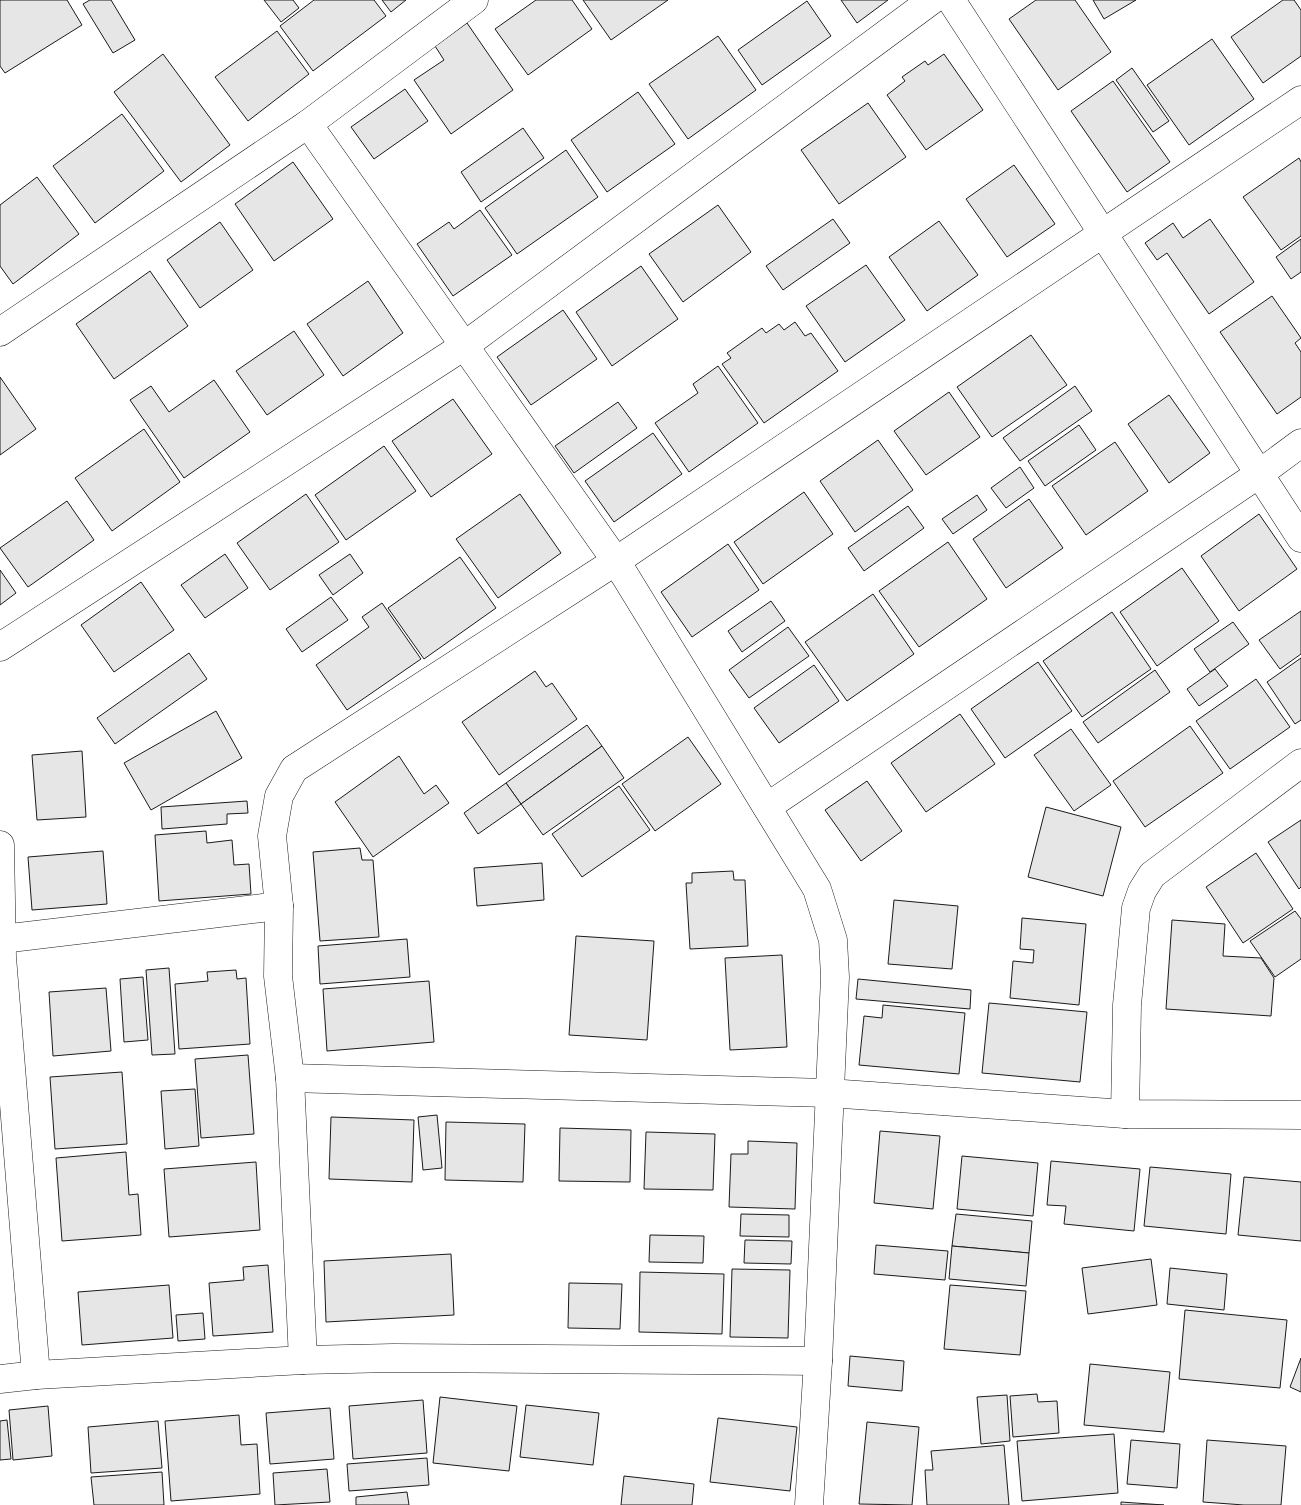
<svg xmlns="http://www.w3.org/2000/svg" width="1301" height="1505" font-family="'Source Sans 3',sans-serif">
  <rect width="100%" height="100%" fill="#fff"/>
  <!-- building -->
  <g fill="#e6e6e6" stroke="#1a1a1a">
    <polygon points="0,0 67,0 82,25 5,73 0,66"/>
    <polygon points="90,0 111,0 135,40 113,53 83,4"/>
    <polygon points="264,0 293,0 299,8 281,22"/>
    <polygon points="314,0 374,0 386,16 313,71 280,26"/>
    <polygon points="382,0 406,0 391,12"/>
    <polygon points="536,0 572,0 592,29 528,75 495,29"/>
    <polygon points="583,0 668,0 611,40"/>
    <polygon points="841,0 888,0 857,23"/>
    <polygon points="1036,0 1075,0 1111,52 1058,90 1009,19"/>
    <polygon points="1093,0 1136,0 1104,19"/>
    <polygon points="1283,0 1294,0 1301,10 1301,56 1263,83 1231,37"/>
    <polygon points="807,1 831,36 762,85 738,50"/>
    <polygon points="467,23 513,90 451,134 414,80 444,60 435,46"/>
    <polygon points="277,31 309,74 248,121 215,77"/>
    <polygon points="718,36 756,90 688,139 649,84"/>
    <polygon points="1212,39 1254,99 1189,145 1147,85"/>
    <polygon points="163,54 230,145 181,182 114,92"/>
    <polygon points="944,54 983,110 926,150 887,95 905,81 902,77 925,61 928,65"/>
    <polygon points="1132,68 1169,121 1153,132 1116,80"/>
    <polygon points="1113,81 1170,162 1127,192 1071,111"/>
    <polygon points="405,89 428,121 374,159 351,127"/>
    <polygon points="638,92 675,144 607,192 571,140"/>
    <polygon points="868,103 906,157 839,204 801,150"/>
    <polygon points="122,114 164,171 95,223 53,166"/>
    <polygon points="523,128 544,158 481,202 461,172"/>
    <polygon points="566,150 598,197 517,254 485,208"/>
    <polygon points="1299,158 1301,162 1301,236 1281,250 1243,197"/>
    <polygon points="293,162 333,219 274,261 235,204"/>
    <polygon points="1014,165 1055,224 1007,257 966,199"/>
    <polygon points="37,177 79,234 13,284 0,266 0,205"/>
    <polygon points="718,205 751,252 683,302 649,254"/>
    <polygon points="480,210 512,255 453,296 417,244 449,222 454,229"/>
    <polygon points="833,219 850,243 783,290 766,266"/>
    <polygon points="1210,219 1254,282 1209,314 1167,253 1157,260 1145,243 1173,223 1183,238"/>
    <polygon points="939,221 978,275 927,311 889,257"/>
    <polygon points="220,222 253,270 200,308 167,260"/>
    <polygon points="1301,239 1301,272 1291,279 1276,257"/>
    <polygon points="866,265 905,320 845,362 806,306"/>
    <polygon points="641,266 678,319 612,366 576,312"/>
    <polygon points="150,271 188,326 114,379 76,324"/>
    <polygon points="368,281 403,333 343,376 307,324"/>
    <polygon points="1272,296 1301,338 1295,343 1301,352 1301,397 1277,414 1220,332"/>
    <polygon points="563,310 597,359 531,405 497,357"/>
    <polygon points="795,322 805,336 811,333 838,371 764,423 722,364 731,358 727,353 762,328 766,333 779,324 784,330"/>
    <polygon points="294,331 324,375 267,415 236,371"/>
    <polygon points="1031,335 1067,385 992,437 957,387"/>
    <polygon points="718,366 758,423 689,472 655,423 698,393 693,384"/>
    <polygon points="0,377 36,429 0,455"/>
    <polygon points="214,380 250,432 184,478 130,400 151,386 169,412"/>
    <polygon points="1075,386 1092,411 1020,461 1003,438"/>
    <polygon points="949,392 980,437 926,475 894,431"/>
    <polygon points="1169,395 1210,453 1169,483 1128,424"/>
    <polygon points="453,399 492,454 431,497 392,441"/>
    <polygon points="618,402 637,428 574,473 555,446"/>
    <polygon points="1079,425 1096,450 1045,486 1028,461"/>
    <polygon points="144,429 180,482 112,531 75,478"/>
    <polygon points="653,433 682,474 614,522 585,481"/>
    <polygon points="878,440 913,490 855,532 820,481"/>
    <polygon points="1115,442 1148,491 1086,535 1052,486"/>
    <polygon points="384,446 416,491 346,540 315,495"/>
    <polygon points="1020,467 1034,488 1006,508 991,488"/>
    <polygon points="804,492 833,534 763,584 734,542"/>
    <polygon points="306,494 339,542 270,590 237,543"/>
    <polygon points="520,494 561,553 498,598 456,539"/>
    <polygon points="977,495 987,510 953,534 942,519"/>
    <polygon points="1029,499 1063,548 1006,588 973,539"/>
    <polygon points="67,501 94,540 28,587 0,548"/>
    <polygon points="908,506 924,528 864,571 848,548"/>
    <polygon points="1259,514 1297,569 1239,611 1201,556"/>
    <polygon points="948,542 987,599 919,647 879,591"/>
    <polygon points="728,544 759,590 692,637 661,592"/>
    <polygon points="225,554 248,588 205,618 181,585"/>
    <polygon points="350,554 363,573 333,595 319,575"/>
    <polygon points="460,557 496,608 424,659 388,608"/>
    <polygon points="1182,568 1219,621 1157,666 1120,612"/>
    <polygon points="0,570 16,593 0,605"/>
    <polygon points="141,582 174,630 114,672 81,625"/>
    <polygon points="873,594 914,654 847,701 805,642"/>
    <polygon points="331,597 348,620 302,652 286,629"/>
    <polygon points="771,601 785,621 742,652 728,631"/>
    <polygon points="382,603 421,659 347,710 316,665 369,627 362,617"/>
    <polygon points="1301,611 1301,654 1280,669 1259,640"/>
    <polygon points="1112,612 1151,669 1082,717 1043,661"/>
    <polygon points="1233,622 1249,644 1210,672 1194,649"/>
    <polygon points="788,627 809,656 749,698 729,670"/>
    <polygon points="189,653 207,679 115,744 97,718"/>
    <polygon points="1301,658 1301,720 1295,724 1267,682"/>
    <polygon points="1038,662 1072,711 1005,758 971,709"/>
    <polygon points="814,665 839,701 779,743 754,708"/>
    <polygon points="1215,669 1228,686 1199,706 1187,689"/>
    <polygon points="1155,670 1170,692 1098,743 1083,722"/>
    <polygon points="535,671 546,687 552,683 577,719 499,775 462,722"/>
    <polygon points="1256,679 1290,727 1230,769 1196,721"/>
    <polygon points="216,711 242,758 151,810 124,763"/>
    <polygon points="960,714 995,764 926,812 891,763"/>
    <polygon points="587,725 602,746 521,804 506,783"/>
    <polygon points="1190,726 1223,773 1145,827 1113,781"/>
    <polygon points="1071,729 1111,785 1074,811 1034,755"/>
    <polygon points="688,737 721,784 655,831 622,784"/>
    <polygon points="602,746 624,778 543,835 521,804"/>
    <polygon points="82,751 86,817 37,820 32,755"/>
    <polygon points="399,756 424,794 436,785 449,803 373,857 335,802"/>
    <polygon points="867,781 902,831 861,861 825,810"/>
    <polygon points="506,783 521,804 478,834 464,813"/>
    <polygon points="619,786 650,830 582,877 552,834"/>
    <polygon points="247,801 248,813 227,814 227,824 162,829 161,807"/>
    <polygon points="1046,807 1121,827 1103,896 1028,877"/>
    <polygon points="1301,820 1301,887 1299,889 1268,842"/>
    <polygon points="206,831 207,843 232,840 234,865 249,864 251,894 159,901 155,835"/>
    <polygon points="360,848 362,860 373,860 379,937 320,941 313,852"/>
    <polygon points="103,851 107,904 32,910 28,857"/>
    <polygon points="1256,853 1293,909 1243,943 1206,887"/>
    <polygon points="542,863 544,900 477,906 474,868"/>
    <polygon points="733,871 734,880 745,880 748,946 690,949 686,883 692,883 692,873"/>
    <polygon points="894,900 958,906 952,969 888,964"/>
    <polygon points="1295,911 1301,919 1301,959 1275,977 1250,941"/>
    <polygon points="1022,918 1086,924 1079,1005 1010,998 1013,961 1033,963 1034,950 1020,949"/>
    <polygon points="1172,920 1225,924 1223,956 1261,958 1274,978 1271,1016 1166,1009"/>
    <polygon points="576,936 654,941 647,1040 569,1035"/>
    <polygon points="407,939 410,977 320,984 318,946"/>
    <polygon points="782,955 787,1047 730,1050 725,958"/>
    <polygon points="169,968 175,1054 152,1055 146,970"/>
    <polygon points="236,970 237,979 246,978 250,1044 179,1049 175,984 208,981 207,972"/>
    <polygon points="143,977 148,1040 124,1042 120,979"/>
    <polygon points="858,979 971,990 970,1009 856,999"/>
    <polygon points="429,981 434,1042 327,1051 323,989"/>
    <polygon points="106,988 111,1051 53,1056 49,992"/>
    <polygon points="989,1003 1087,1012 1080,1082 982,1073"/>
    <polygon points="883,1005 965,1013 959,1074 859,1065 864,1016 882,1018"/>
    <polygon points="248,1055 254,1134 201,1138 195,1059"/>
    <polygon points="122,1072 127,1144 55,1149 50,1077"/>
    <polygon points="195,1089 199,1146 165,1149 161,1091"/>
    <polygon points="437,1115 442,1168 423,1170 418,1117"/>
    <polygon points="331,1117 414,1120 412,1182 329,1179"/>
    <polygon points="446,1122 525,1124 523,1182 445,1180"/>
    <polygon points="560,1128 631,1130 630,1182 559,1181"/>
    <polygon points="880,1131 940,1136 933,1209 874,1203"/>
    <polygon points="646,1132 715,1134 713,1190 644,1189"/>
    <polygon points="748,1141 797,1143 795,1209 729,1207 731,1154 748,1154"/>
    <polygon points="126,1152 129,1195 138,1194 141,1235 62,1241 56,1158"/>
    <polygon points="962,1156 1038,1163 1033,1216 957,1209"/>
    <polygon points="1051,1161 1140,1169 1134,1231 1064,1224 1066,1206 1047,1205"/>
    <polygon points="256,1162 260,1230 169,1237 164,1169"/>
    <polygon points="1150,1167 1231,1174 1226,1234 1144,1226"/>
    <polygon points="1244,1177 1301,1182 1301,1241 1238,1235"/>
    <polygon points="741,1214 789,1215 789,1237 740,1236"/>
    <polygon points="956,1214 1032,1221 1029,1253 952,1246"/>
    <polygon points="650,1235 704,1236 703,1263 649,1262"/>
    <polygon points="745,1240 792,1241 791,1264 744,1263"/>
    <polygon points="876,1245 948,1251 945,1280 874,1274"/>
    <polygon points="952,1246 1029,1253 1026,1286 949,1279"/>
    <polygon points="451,1254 454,1315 326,1322 324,1261"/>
    <polygon points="1151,1259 1157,1305 1088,1314 1082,1268"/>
    <polygon points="268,1265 273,1332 213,1336 209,1283 244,1280 243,1267"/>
    <polygon points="1170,1268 1227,1274 1224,1310 1167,1304"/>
    <polygon points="732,1269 790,1270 788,1338 730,1337"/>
    <polygon points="640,1272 724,1274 722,1334 639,1332"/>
    <polygon points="569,1283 622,1284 620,1329 568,1328"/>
    <polygon points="169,1285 173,1338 82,1345 78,1292"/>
    <polygon points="950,1285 1026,1291 1020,1355 944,1349"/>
    <polygon points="1185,1310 1287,1320 1280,1388 1179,1379"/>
    <polygon points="203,1313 205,1339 178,1341 176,1315"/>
    <polygon points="850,1356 904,1361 902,1391 848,1386"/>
    <polygon points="1301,1358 1301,1392 1290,1387"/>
    <polygon points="1090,1364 1170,1372 1164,1432 1084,1425"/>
    <polygon points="1037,1394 1038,1402 1057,1401 1059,1433 1013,1437 1010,1396"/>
    <polygon points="1007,1395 1010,1441 981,1444 977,1397"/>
    <polygon points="440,1397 517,1406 509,1471 433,1463"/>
    <polygon points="423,1400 427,1453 353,1459 349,1406"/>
    <polygon points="526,1405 599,1413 593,1465 520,1457"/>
    <polygon points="48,1406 52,1456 13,1460 9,1410"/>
    <polygon points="330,1408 334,1459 270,1464 266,1413"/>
    <polygon points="239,1415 241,1445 257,1444 260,1494 171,1501 165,1421"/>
    <polygon points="718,1418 797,1427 790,1491 710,1482"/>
    <polygon points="7,1420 11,1459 0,1460 0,1421"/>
    <polygon points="158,1421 162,1468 91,1473 88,1427"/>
    <polygon points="867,1422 919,1427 912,1505 859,1504"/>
    <polygon points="1114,1434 1118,1493 1022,1501 1017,1441"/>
    <polygon points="1131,1440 1180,1444 1177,1488 1127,1484"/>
    <polygon points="1207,1440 1286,1446 1281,1505 1244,1505 1203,1502"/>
    <polygon points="1004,1445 1009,1505 927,1505 925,1470 933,1470 931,1451"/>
    <polygon points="427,1458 429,1485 349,1491 347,1464"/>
    <polygon points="327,1469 330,1502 275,1505 273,1473"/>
    <polygon points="162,1472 164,1505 94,1505 91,1477"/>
    <polygon points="624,1476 694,1484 692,1505 621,1505"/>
    <polygon points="407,1492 409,1505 356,1505 356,1497"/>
    <polygon points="1121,1502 1164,1505 1121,1505"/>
  </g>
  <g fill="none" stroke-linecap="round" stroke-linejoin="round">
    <!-- street casing -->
    <g stroke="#1a1a1a" stroke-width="29">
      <g id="street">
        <polyline points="951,0 1301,538"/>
        <polyline points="308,124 616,561 817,889 833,940 835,977 818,1361 809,1505"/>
        <polyline points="0,332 308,124 474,0"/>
        <polyline points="0,647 464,346 932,0"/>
        <polyline points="767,807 1259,474 1301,443"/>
        <polyline points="0,845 2,957 36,1375"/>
        <polyline points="2,939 279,906"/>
        <polyline points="290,1078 829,1093 1125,1114 1301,1115"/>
        <polyline points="1125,1114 1127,1005 1136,908 1142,891 1152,875 1301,763"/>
        <polyline points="303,1360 290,1078 278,976 279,906 272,836 279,796 294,769 616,561 1301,100"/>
        <polyline points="0,1379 36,1375 303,1360 393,1358 818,1361"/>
      </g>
    </g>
    <!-- street -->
    <use href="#street" stroke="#fff" stroke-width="28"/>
  </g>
</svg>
